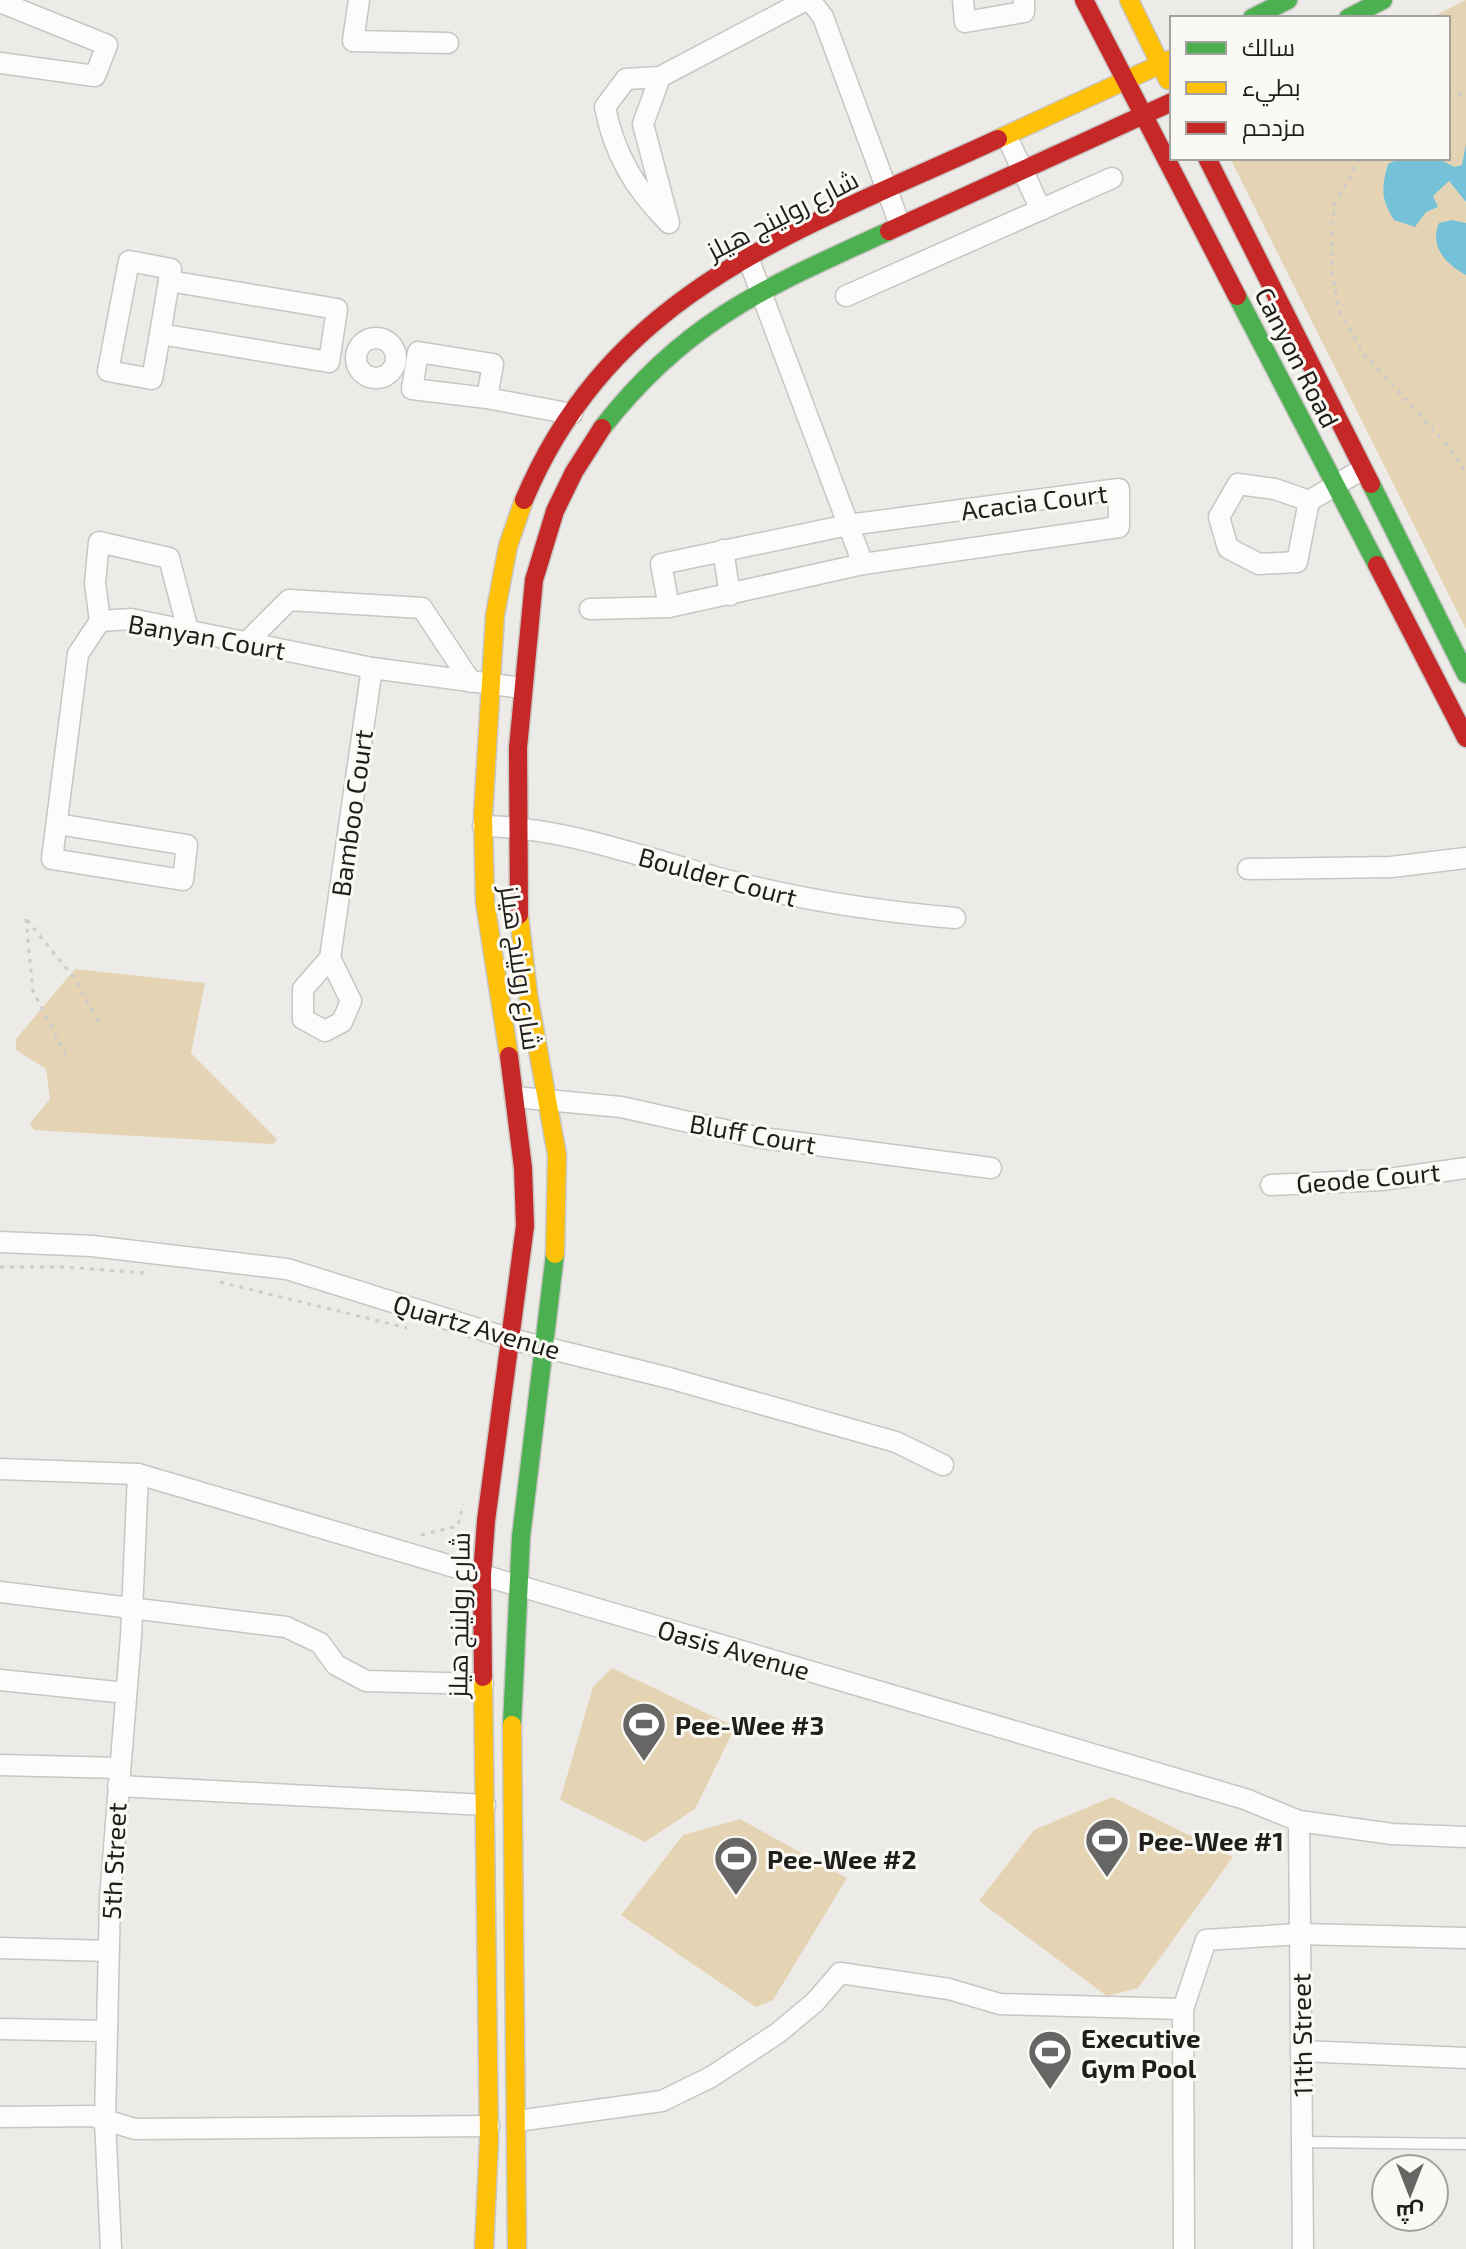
<svg xmlns="http://www.w3.org/2000/svg" width="1466" height="2249" font-family="'Exo 2',Cairo,sans-serif">
  <rect width="100%" height="100%" fill="#edebe8"/>
  <!-- green -->
  <g fill="#e5d4b3">
    <polygon points="1466,0 1466,629 1230,158 1448,158 1448,18 1430,18"/>
    <polygon points="75,969 205,983 191,1053 277,1139 273,1144 34,1130 30,1123 50,1099 46,1069 16,1050 16,1039"/>
    <polygon points="612,1668 735,1727 695,1809 645,1842 560,1800 593,1687"/>
    <polygon points="1112,1797 1233,1857 1138,1988 1107,1996 979,1901 1034,1830"/>
    <polygon points="740,1819 847,1878 773,2000 756,2007 621,1915 683,1835"/>
  </g>
  <!-- water -->
  <g fill="#75c2d8">
    <path d="M1466,144V202L1449,181L1433,196L1438,207L1426,212L1415,227L1394,220C1381,200 1381,187 1388,164C1408,153 1436,155 1454,167L1462,165Z"/>
    <path d="M1452,220L1466,223V275C1446,264 1429,247 1439,223Z"/>
  </g>
  <g fill="none" stroke-linecap="round" stroke-linejoin="round">
    <!-- lane casing -->
    <g stroke="#c7c6c3" stroke-width="13">
      <polyline id="lane" points="1302,2142 1466,2144"/>
    </g>
    <!-- street casing -->
    <g stroke="#c7c6c3" stroke-width="23">
      <g id="street">
        <polyline points="359,0 353,41 448,43"/>
        <polyline points="810,0 823,17 900,225"/>
        <polyline points="963,0 965,22 1024,12 1024,0"/>
        <polyline points="0,2 107,45 95,76 0,63"/>
        <path d="M660,77L643,124L669,223C635,189 614,154 605,107L626,79L660,77L806,0"/>
        <polyline points="1007,137 1041,210"/>
        <polyline points="747,255 863,564"/>
        <polygon points="169,281 337,309 329,362 160,334"/>
        <polyline points="846,296 1112,178"/>
        <polyline points="160,334 152,379 108,371 129,261 171,269 169,281"/>
        <circle cx="376" cy="358" r="20"/>
        <polygon points="418,352 493,364 487,398 412,389"/>
        <polyline points="487,398 572,414"/>
        <polyline points="1309,501 1297,562 1259,564 1228,548 1219,517 1238,484 1275,489 1309,501 1361,470"/>
        <polyline points="723,550 730,595"/>
        <polyline points="590,609 669,607 863,564 1119,527 1119,489 848,525 661,564 669,607"/>
        <polyline points="100,621 95,583 99,542 169,558 188,630"/>
        <polyline points="247,642 289,600 422,608 471,682"/>
        <polyline points="57,824 187,845 183,880 52,859 78,654 100,621 131,619 372,668 522,688"/>
        <path d="M483,826C562,827 639,856 715,877C794,899 874,911 955,918"/>
        <polyline points="1248,869 1391,867 1466,858"/>
        <polyline points="330,958 351,1001 342,1022 325,1031 303,1019 303,989 330,958 372,668"/>
        <polyline points="515,1097 621,1107 756,1137 991,1168"/>
        <polyline points="1271,1185 1382,1180 1466,1168"/>
        <polyline points="0,1242 92,1246 287,1269 511,1339 669,1378 896,1442 943,1465"/>
        <polyline points="0,1469 138,1474 1245,1799 1299,1821 1392,1834 1466,1837"/>
        <polyline points="0,1592 286,1627 320,1643 336,1665 366,1681 483,1684"/>
        <polyline points="0,1680 126,1693"/>
        <polyline points="0,1765 120,1768"/>
        <polyline points="118,1786 485,1805"/>
        <polyline points="1299,1821 1303,2249"/>
        <polyline points="0,1948 109,1951"/>
        <polyline points="0,2029 107,2031"/>
        <polyline points="1301,2051 1466,2058"/>
        <polyline points="0,2117 92,2116 135,2129 489,2126"/>
        <polyline points="517,2121 662,2101 711,2077 778,2033 815,2002 840,1973 949,1989 1000,2004 1183,2009"/>
        <polyline points="111,2249 105,2120 110,1898 131,1636 138,1474"/>
        <polyline points="1184,2249 1183,2009 1206,1940 1299,1934 1466,1938"/>
      </g>
    </g>
    <!-- fast casing -->
    <g stroke="#c7c6c3" stroke-width="21">
      <g id="fast">
        <polyline points="1252,18 1288,0"/>
        <polyline points="1348,18 1383,0"/>
        <polyline points="1237,296 1377,565"/>
        <path d="M602,428C687,319 767,287 889,231"/>
        <polyline points="1371,484 1466,674"/>
        <polyline points="512,1725 521,1537 555,1254"/>
      </g>
    </g>
    <!-- slow casing -->
    <g stroke="#c7c6c3" stroke-width="21">
      <g id="slow">
        <polyline points="1129,0 1168,80"/>
        <polyline points="998,139 1172,59"/>
        <polyline points="519,915 528,994 557,1155 555,1254"/>
        <polyline points="509,1056 485,902 483,816 495,615 508,546 524,500"/>
        <polyline points="483,1677 489,2141 484,2249"/>
        <polyline points="512,1725 517,2249"/>
      </g>
    </g>
    <!-- jam casing -->
    <g stroke="#c7c6c3" stroke-width="21">
      <g id="jam">
        <polyline points="1084,0 1237,296"/>
        <polyline points="1207,158 1371,484"/>
        <polyline points="889,231 1172,102"/>
        <path d="M524,500C614,286 804,229 998,139"/>
        <polyline points="1377,565 1466,738"/>
        <polyline points="519,915 518,748 534,580 555,511 574,472 602,428"/>
        <polyline points="483,1677 482,1575 486,1521 525,1226 523,1168 509,1056"/>
      </g>
    </g>
    <!-- path -->
    <g stroke="#cccccb" stroke-width="3" stroke-dasharray="4 6" stroke-linecap="butt">
      <polyline points="1448,96 1466,93"/>
      <polyline points="1360,158 1334,205 1331,260 1338,309 1364,354 1450,448 1466,473"/>
      <polyline points="26,919 33,991 68,1059"/>
      <polyline points="27,920 75,979 100,1024"/>
      <polyline points="0,1267 65,1267 145,1273"/>
      <polyline points="220,1282 407,1328"/>
      <polyline points="421,1535 458,1526 463,1504"/>
    </g>
    <!-- lane -->
    <use href="#lane" stroke="#fcfcfc" stroke-width="10"/>
    <!-- street -->
    <use href="#street" stroke="#fcfcfc" stroke-width="20"/>
    <!-- fast -->
    <use href="#fast" stroke="#4caf50" stroke-width="18"/>
    <!-- slow -->
    <use href="#slow" stroke="#ffc107" stroke-width="18"/>
    <!-- jam -->
    <use href="#jam" stroke="#c62828" stroke-width="18"/>
  </g>
  <!-- icons -->
  <defs>
    <g id="stadium-pin" transform="scale(2.3)"><path d="M0 17L-7.5 6A9.5 9.5 0 1 1 7.5 6Z" fill="#676664" stroke="#fbf9f4"/><path d="M0-5a6.5 5 0 1 0 0 10a6.5 5 0 1 0 0-10ZM-3.5-1.8h7v3.6h-7Z" fill="#fff"/></g>
  </defs>
  <g fill-rule="evenodd">
    <use href="#stadium-pin" x="644" y="1724"/>
    <use href="#stadium-pin" x="1107" y="1840"/>
    <use href="#stadium-pin" x="736" y="1858"/>
    <use href="#stadium-pin" x="1050" y="2052"/>
  </g>
  <g text-anchor="middle" dominant-baseline="central" stroke-width="6" stroke-linejoin="round" paint-order="stroke">
    <!-- street labels -->
    <g font-size="26" fill="#1f1e1d" stroke="#fbf9f4">
      <text transform="translate(782 214) rotate(-27)">شارع رولينج هيلز</text>
      <text transform="translate(1298 357) rotate(63)">Canyon Road</text>
      <text transform="translate(1034 501) rotate(-7)">Acacia Court</text>
      <text transform="translate(207 636) rotate(10)">Banyan Court</text>
      <text transform="translate(351 813) rotate(-82)">Bamboo Court</text>
      <text transform="translate(718 876) rotate(15)">Boulder Court</text>
      <text transform="translate(522 968) rotate(82)">شارع رولينج هيلز</text>
      <text transform="translate(753 1133) rotate(10)">Bluff Court</text>
      <text transform="translate(1368 1177) rotate(-5)">Geode Court</text>
      <text transform="translate(477 1326) rotate(16)">Quartz Avenue</text>
      <text transform="translate(458 1615) rotate(-89)">شارع رولينج هيلز</text>
      <text transform="translate(734 1649) rotate(16)">Oasis Avenue</text>
      <text transform="translate(113 1861) rotate(-87)">5th Street</text>
      <text transform="translate(1301 2035) rotate(-91)">11th Street</text>
    </g>
    <!-- poi labels -->
    <g font-size="26" font-weight="bold" fill="#1f1e1d" stroke="#fbf9f4" text-anchor="start">
      <text x="675" y="1724">Pee-Wee #3</text>
      <text x="1138" y="1840">Pee-Wee #1</text>
      <text x="767" y="1858">Pee-Wee #2</text>
      <text x="1081" y="2037">Executive<tspan x="1081" dy="30">Gym Pool</tspan></text>
    </g>
  </g>
  <!-- legend -->
  <rect x="1170" y="16" width="280" height="144" fill="#fbf9f4" stroke="#a3a19e" stroke-width="2"/>
  <rect x="1186" y="42" width="40" height="12" fill="#4caf50" stroke="#a3a19e" stroke-width="2"/>
  <text x="1242" y="56" font-size="24" fill="#1f1e1d">سالك</text>
  <rect x="1186" y="82" width="40" height="12" fill="#ffc107" stroke="#a3a19e" stroke-width="2"/>
  <text x="1242" y="96" font-size="24" fill="#1f1e1d">بطيء</text>
  <rect x="1186" y="122" width="40" height="12" fill="#c62828" stroke="#a3a19e" stroke-width="2"/>
  <text x="1242" y="136" font-size="24" fill="#1f1e1d">مزدحم</text>
  <!-- north arrow -->
  <g transform="translate(1410 2193) rotate(180)"><circle r="38" fill="#fbf9f4" stroke="#a3a19e" stroke-width="2"/>
  <path d="M0-6L14 30L0 20L-14 30Z" fill="#676664"/>
  <text y="-12" font-size="22" font-weight="bold" text-anchor="middle" fill="#1f1e1d">ش</text>
  </g>
</svg>
